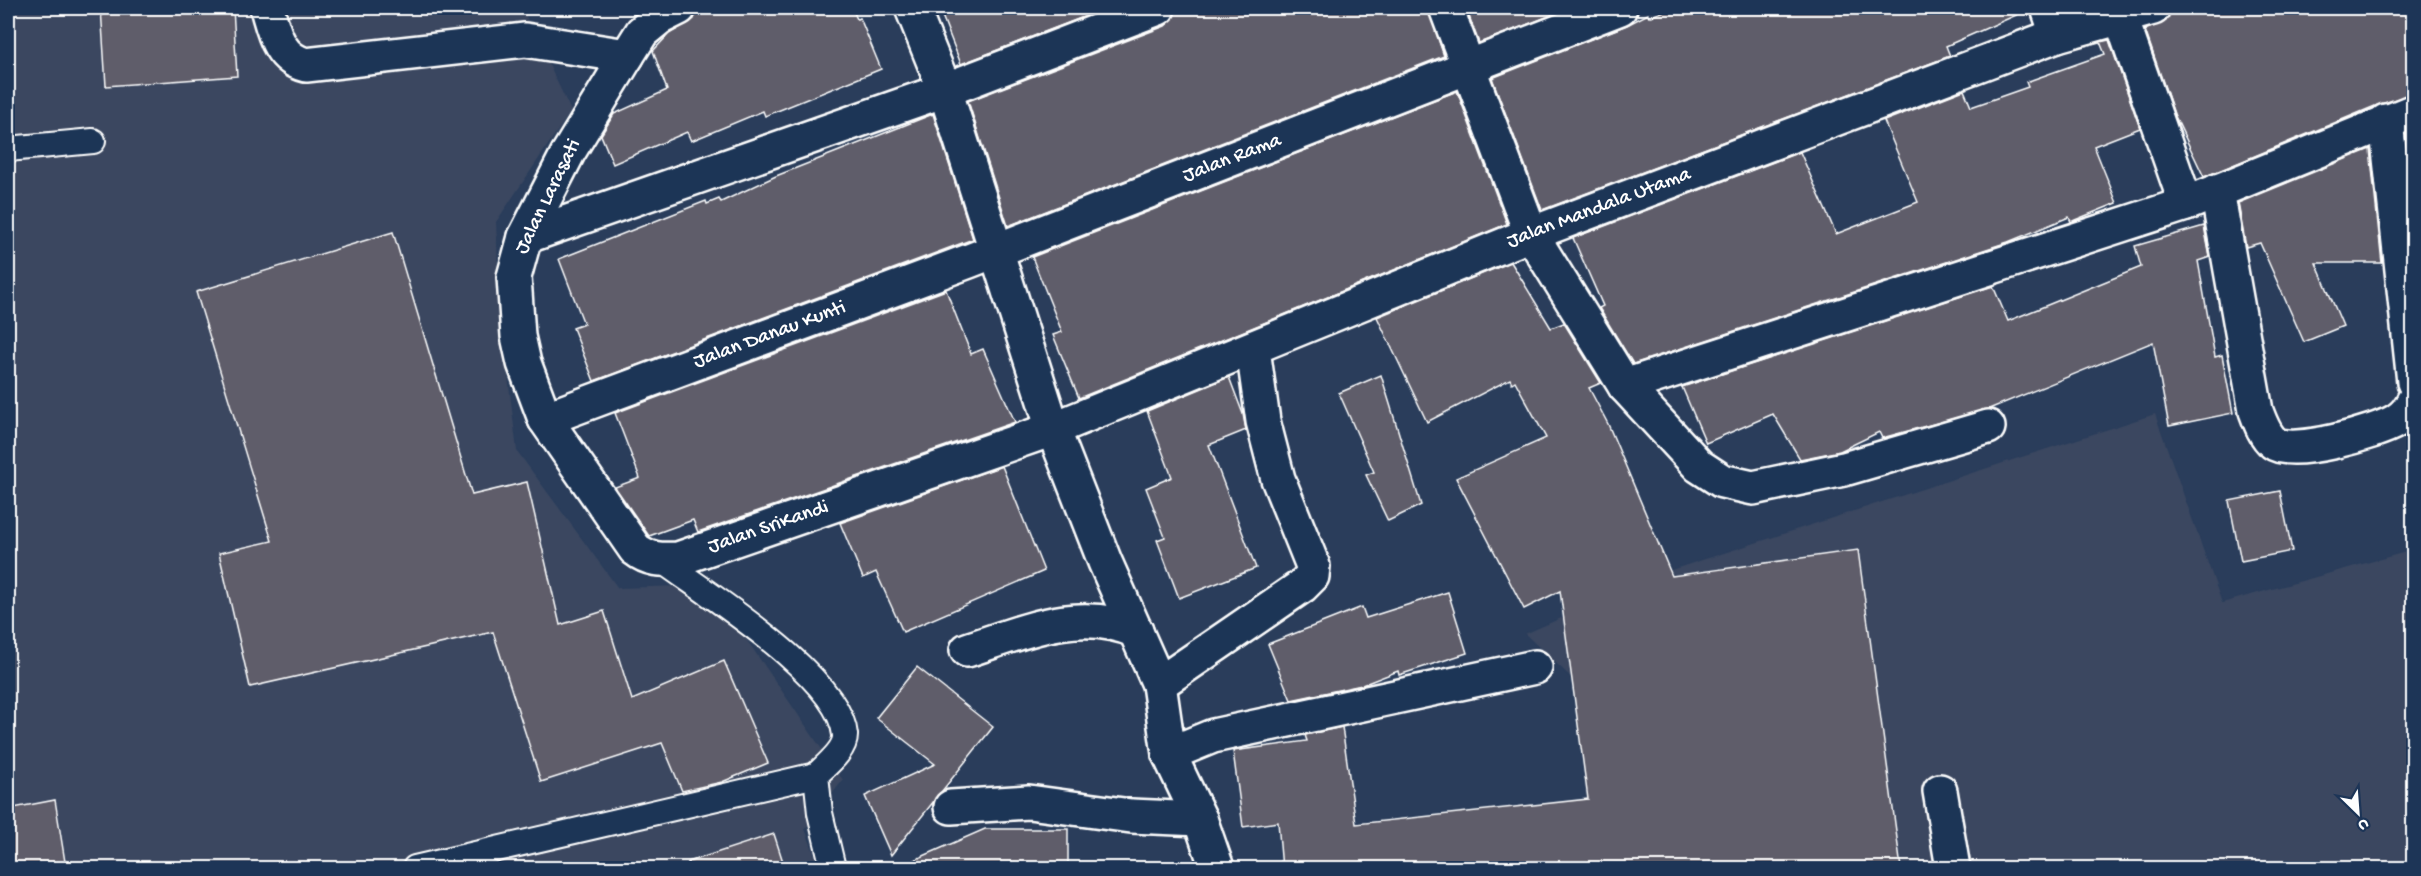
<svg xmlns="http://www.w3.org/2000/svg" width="2421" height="876" font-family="'Gochi Hand',sans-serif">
  <rect width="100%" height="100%" fill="#2a3d5b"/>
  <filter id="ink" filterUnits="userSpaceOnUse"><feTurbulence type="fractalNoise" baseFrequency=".0167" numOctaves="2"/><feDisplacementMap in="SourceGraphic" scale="12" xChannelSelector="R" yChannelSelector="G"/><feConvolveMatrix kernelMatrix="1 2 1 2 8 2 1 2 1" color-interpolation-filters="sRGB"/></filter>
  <g filter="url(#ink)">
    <!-- built -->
    <g fill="#3a4760">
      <polygon points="8,8 522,8 571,111 496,222 500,310 517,451 618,588 680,586 740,630 843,780 805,829 820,868 8,868"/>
      <polygon points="2155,414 2222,603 2413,550 2413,868 1593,868 1574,680 1525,634 1668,571"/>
    </g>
    <!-- building -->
    <g fill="#5f5d6a" stroke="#fff" stroke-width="1.5">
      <polygon points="101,8 233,8 237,76 106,86"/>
      <polygon points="697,8 852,8 857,19 860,18 881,69 765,116 763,111 691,141 687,132 613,164 601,135 614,114 667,90 653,51 669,34 694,19"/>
      <polygon points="939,8 1107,8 961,64"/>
      <polygon points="1176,8 1428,8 1444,56 1008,226 968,101 1165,26 1173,19"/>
      <polygon points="1466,8 1570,8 1479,43"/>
      <polygon points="1673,8 2030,8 2030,9 1946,46 1950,56 1542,210 1492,78 1627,25 1648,14 1649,17"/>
      <polygon points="2171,8 2414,8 2414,93 2375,106 2204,177 2174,114 2145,30 2166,21"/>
      <polygon points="2109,40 2140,128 2094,146 2117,203 2075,220 2071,222 2069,217 2008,242 1633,364 1599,308 1603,306 1573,238 1800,152 1836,234 1918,202 1884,121 1964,90 1971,107 2028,87 2026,82 2105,54 2100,42"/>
      <polygon points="1457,91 1507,224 1079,398 1053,335 1062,332 1032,257"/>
      <polygon points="933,114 973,239 594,381 573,328 584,324 559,259 706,201 707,204 719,199 721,202 776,176"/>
      <polygon points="2414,131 2414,202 2406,134"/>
      <polygon points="2370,149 2382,263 2316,263 2343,326 2304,342 2260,243 2246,247 2238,203"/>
      <polygon points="2204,226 2210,257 2198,261 2215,357 2222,355 2233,413 2169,426 2153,342 1989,409 1882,438 1879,432 1840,451 1800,459 1773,414 1706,443 1682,387 1993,286 2008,321 2141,267 2135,246"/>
      <polygon points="393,232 472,495 527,482 560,625 604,611 632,700 724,661 768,763 722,782 682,791 662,743 541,782 493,632 250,687 219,553 272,541 196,292"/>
      <polygon points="1511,262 1551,328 1564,323 1601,383 1589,388 1608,424 1672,576 1858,550 1901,868 1597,868 1597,864 1558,868 1282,868 1278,822 1243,827 1233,751 1307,741 1305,735 1342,727 1356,824 1588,799 1560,591 1524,609 1456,478 1546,438 1515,381 1512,383 1510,379 1427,422 1377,317"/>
      <polygon points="946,290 971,354 983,349 1015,422 698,532 693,520 649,536 615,487 640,478 615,413"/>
      <polygon points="1381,375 1421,505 1388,521 1366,475 1374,472 1339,393"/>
      <polygon points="1229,377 1243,414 1246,430 1209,445 1256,568 1179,598 1157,540 1165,537 1146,488 1172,477 1147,411"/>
      <polygon points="1002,466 1044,571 903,632 876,572 863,578 840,523"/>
      <polygon points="2280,491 2292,551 2241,561 2229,501"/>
      <polygon points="1448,592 1467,653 1399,675 1398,671 1362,685 1291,700 1268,644 1362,607 1366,618"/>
      <polygon points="917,667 993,727 891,855 865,796 935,764 876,718"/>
      <polygon points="55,800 66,868 8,868 8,809"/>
      <polygon points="985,829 1068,829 1068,868 896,868"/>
      <polygon points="774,834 785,868 689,868 688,862"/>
    </g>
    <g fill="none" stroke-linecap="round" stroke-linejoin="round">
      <!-- lane casing -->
      <g stroke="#fff" stroke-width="28">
        <g id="lane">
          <polyline points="8,149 93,141"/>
          <path d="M661,560C707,594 840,676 845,735C846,750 825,766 816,775L820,813L833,868"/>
          <polyline points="415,868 816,775"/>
        </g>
      </g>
      <!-- street casing -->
      <g stroke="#fff" stroke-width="38">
        <g id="street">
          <path d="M267,8C274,32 278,58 306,65L525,40L627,56"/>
          <path id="s1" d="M679,8L659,18L642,32L627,56L568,153L525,237L514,277L518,336L524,363L545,419L635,549C649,560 661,560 678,559L1053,429L1531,234L2057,35L2153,8"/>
          <polyline points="912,8 945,90 1053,429 1105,562 1159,684 1169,754 1200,819 1217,868"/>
          <polyline points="1446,8 1531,234 1625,386 2186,204 2414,111"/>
          <polyline points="2048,8 2057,35"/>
          <polyline points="2121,18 2186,204"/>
          <polyline points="2386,121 2414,382"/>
          <path d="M2217,191L2256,411C2260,422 2265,436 2274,443C2291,457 2378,432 2396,421C2405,416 2410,409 2414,400"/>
          <polyline points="525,237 945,90 1158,8"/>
          <polyline points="1625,386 1699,466 1722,481 1753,488 1844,469 1988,427"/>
          <path id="s2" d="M545,419L969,261L1620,8"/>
          <path d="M967,650C1023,632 1079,606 1136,631"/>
          <polyline points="1159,684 1302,586 1312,576 1313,566 1278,479 1263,421 1253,349"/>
          <polyline points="1169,754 1213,736 1535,667"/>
          <polyline points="1940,791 1953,868"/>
          <polyline points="951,807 1029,802 1131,816 1200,819"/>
        </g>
      </g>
      <!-- lane -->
      <use href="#lane" stroke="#1d3557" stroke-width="24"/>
      <!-- street -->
      <use href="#street" stroke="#1d3557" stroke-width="33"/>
    </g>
  </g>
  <g text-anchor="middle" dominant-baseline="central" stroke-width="4.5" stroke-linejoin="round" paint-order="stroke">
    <!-- street labels -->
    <g font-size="21" fill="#fff" stroke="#1d3557">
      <text stroke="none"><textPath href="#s2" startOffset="735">Jalan Rama</textPath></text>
      <text transform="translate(549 197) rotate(-64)">Jalan Larasati</text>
      <text stroke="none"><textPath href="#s1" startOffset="1658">Jalan Mandala Utama</textPath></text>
      <text stroke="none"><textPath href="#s2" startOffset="240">Jalan Danau Kunti</textPath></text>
      <text stroke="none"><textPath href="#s1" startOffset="768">Jalan SriKandi</textPath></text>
    </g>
  </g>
  <!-- margin -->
  <rect width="2421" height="876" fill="none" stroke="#1d3557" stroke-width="30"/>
  <rect x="15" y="15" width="2391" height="846" fill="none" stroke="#fff" stroke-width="2" filter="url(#ink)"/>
  <!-- north arrow -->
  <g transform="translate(2358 813) rotate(155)" stroke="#1d3557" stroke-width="4.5" paint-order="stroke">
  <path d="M0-4.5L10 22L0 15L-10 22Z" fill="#ffffff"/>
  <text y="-9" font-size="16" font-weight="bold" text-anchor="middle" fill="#ffffff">U</text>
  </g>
</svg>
